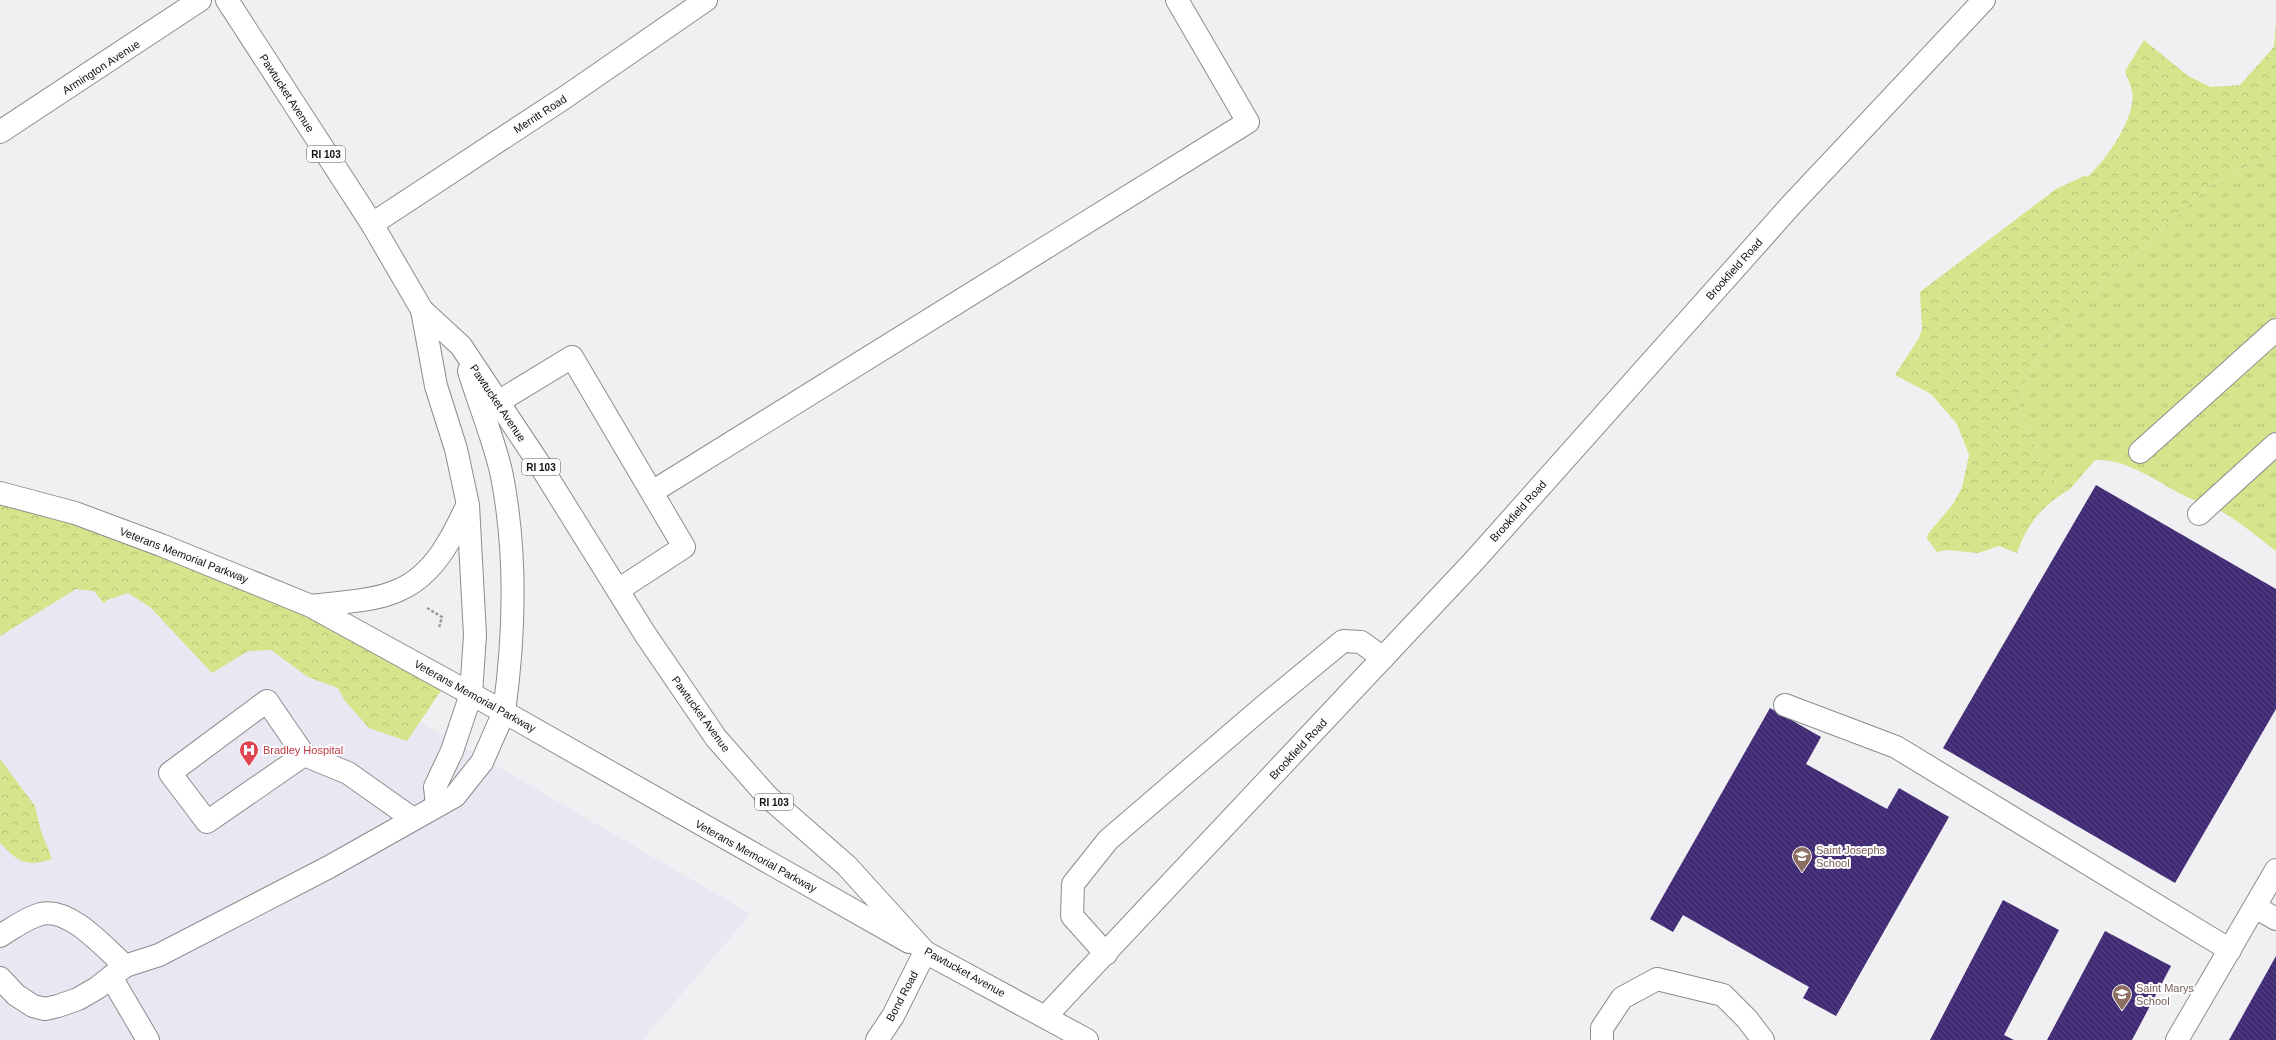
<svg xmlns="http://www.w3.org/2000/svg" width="2276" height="1040" font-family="Helvetica,sans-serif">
  <defs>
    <pattern id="grass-tufts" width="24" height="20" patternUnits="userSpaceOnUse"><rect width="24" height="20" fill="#d4e58b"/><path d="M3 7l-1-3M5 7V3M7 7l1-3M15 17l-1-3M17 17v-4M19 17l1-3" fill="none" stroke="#b5c377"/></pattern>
    <pattern id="forest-crowns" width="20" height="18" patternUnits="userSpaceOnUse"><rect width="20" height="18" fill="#d4e58b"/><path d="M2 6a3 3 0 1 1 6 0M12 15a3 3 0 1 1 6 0" fill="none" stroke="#b5c377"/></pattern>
    <pattern id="building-back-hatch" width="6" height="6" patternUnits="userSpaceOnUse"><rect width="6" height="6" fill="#402b74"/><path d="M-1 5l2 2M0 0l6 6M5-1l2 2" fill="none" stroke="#584782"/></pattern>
  </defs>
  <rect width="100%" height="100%" fill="#f0f0f3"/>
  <!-- built -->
  <polygon fill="#e9e7f2" points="0,553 244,619 751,914 642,1040 0,1040"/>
  <!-- grass -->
  <path fill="url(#grass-tufts)" d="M2276,154V551C2256,536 2236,518 2213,507C2204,502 2194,501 2185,496C2157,482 2127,458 2095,460L2070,489L2065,492L2044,470L2018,409L2023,389L2041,347L2103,285L2209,186L2239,170Z"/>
  <!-- forest -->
  <g fill="url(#forest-crowns)">
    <path d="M2276,22V154L2239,170L2209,186L2103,285L2041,347L2023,389L2018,409L2044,470L2065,492C2041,507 2026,526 2017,553L1999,546L1978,553L1948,550L1937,552L1927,539L1928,534L1953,504L1962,488L1969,455L1957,424L1931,394L1895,375L1919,338L1922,329L1920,292L2056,189L2086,175L2087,177C2105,162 2137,116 2132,92C2131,85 2127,78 2125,71L2144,40L2188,76L2211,87L2240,85L2274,47Z"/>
    <polygon points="0,493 252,584 442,689 407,741 369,728 345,701 338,688 308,677 271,650 248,651 212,673 150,607 128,593 107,600 104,604 94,591 76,589 0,636"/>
    <path d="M0,759L35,806L41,831L52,859C25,868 18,861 0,843Z"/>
  </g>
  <!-- building -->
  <g fill="url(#building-back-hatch)">
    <polygon points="2096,485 2276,589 2276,709 2175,883 1943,748"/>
    <polygon points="1770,708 1821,737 1806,764 1887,809 1899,788 1949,817 1836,1016 1803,998 1809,987 1683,915 1673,932 1650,919"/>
    <polygon points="2003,900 2059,930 2004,1035 2014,1040 1930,1040"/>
    <polygon points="2105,931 2171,966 2132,1040 2047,1040"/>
    <polygon points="2276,956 2276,1040 2229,1040"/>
  </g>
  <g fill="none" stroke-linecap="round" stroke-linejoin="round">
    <!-- minor casing -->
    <g stroke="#8c8b8f" stroke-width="24">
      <g id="minor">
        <polyline points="0,132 200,0"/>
        <polyline points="372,224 567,96 706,0"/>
        <polyline points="498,402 572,357 684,547 618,590"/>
        <polyline points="2140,452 2276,330"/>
        <polyline points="652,492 1248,122 1177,0"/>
        <polyline points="2199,514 2276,444"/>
        <polyline points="1785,705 1896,747 2230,950"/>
        <polyline points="304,755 267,701 170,773 207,822 304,755 348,773 413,819"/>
        <polyline points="437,805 435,787 452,751 471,694"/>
        <polyline points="2255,907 2276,919"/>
        <path d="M0,936C13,928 26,918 41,914C70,907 105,948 125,966"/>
        <polyline points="1106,954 1072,916 1073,884 1108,840 1263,707 1343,641 1361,642 1383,658"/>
        <polyline points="111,977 148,1040"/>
        <polyline points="0,978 16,995 33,1006 45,1009 58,1006 78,999 97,988 125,966 159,955 329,867 455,796 482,762 504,712"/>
        <polyline points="1046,1016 1474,561 1793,203 1984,0"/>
        <polyline points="877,1040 893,1016 925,952"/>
        <polyline points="1602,1040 1602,1028 1622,998 1657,979 1723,995 1747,1019 1763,1040"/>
        <polyline points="2177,1040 2276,870"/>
      </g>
    </g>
    <!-- major casing -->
    <g stroke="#8c8b8f" stroke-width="24">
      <g id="major">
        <polyline points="227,0 372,224 422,310 461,346 538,462 645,634 716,738 767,796 847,866 925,952 1087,1040"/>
        <polyline points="422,310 436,386 456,449 468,505 475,635 471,694"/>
        <path d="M469,371C479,404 495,442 502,476C517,554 515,633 504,712"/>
        <polyline points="0,493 75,513 161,545 311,606 504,712 909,942"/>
        <path d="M311,606C339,602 373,602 399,590C434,575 452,538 467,506"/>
      </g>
    </g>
    <!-- path -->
    <polyline stroke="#9a9a9c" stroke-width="2.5" stroke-dasharray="3 2" stroke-linecap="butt" points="427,608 442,617 439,628"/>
    <!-- minor -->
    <use href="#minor" stroke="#fff" stroke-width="22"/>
    <!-- major -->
    <use href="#major" stroke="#fff" stroke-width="22"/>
  </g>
  <!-- icons -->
  <defs>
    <g id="hospital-pin" transform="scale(1)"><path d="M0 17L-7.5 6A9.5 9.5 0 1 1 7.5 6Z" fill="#e0444e" stroke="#fdfdff"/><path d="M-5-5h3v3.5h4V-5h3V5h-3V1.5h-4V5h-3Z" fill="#fff"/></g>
    <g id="school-pin" transform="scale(1)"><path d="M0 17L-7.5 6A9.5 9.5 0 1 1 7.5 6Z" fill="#8d6e63" stroke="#fdfdff"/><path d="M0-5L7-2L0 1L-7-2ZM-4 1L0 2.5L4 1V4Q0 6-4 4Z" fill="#fff"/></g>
  </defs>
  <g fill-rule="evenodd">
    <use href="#hospital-pin" x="249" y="750"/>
    <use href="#school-pin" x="1802" y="856"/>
    <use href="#school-pin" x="2122" y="994"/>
  </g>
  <g text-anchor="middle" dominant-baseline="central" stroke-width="4" stroke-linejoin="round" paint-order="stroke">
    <!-- shield labels -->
    <g fill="#fdfdff" stroke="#585859" stroke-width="1">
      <rect x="307" y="146" width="38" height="16" rx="3"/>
      <rect x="522" y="459" width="38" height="16" rx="3"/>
      <rect x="755" y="794" width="38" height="16" rx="3"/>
    </g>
    <g font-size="10" font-weight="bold" fill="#111112">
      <text x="326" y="154">RI 103</text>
      <text x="541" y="467">RI 103</text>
      <text x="774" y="802">RI 103</text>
    </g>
    <!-- street labels -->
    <g font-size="11" fill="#111112" stroke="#fdfdff">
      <text transform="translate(101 67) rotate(-33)">Armington Avenue</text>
      <text transform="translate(287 93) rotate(57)">Pawtucket Avenue</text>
      <text transform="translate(540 114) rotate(-33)">Merritt Road</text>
      <text transform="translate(1734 269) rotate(-48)">Brookfield Road</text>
      <text transform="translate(498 403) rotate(56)">Pawtucket Avenue</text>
      <text transform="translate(1518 511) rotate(-48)">Brookfield Road</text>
      <text transform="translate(184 555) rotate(21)">Veterans Memorial Parkway</text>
      <text transform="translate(475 696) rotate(29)">Veterans Memorial Parkway</text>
      <text transform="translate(701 714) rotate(54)">Pawtucket Avenue</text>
      <text transform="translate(1298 749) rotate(-47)">Brookfield Road</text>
      <text transform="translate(756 856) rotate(29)">Veterans Memorial Parkway</text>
      <text transform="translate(965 972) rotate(29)">Pawtucket Avenue</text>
      <text transform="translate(902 996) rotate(-62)">Bond Road</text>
    </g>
    <!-- health labels -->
    <g font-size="11" fill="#be3a42" stroke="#fdfdff" text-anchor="start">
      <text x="263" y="750">Bradley Hospital</text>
    </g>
    <!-- education labels -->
    <g font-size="11" fill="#785e54" stroke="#fdfdff" text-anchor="start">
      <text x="1816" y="850">Saint Josephs<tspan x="1816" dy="13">School</tspan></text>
      <text x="2136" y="988">Saint Marys<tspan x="2136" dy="13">School</tspan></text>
    </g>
  </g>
</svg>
